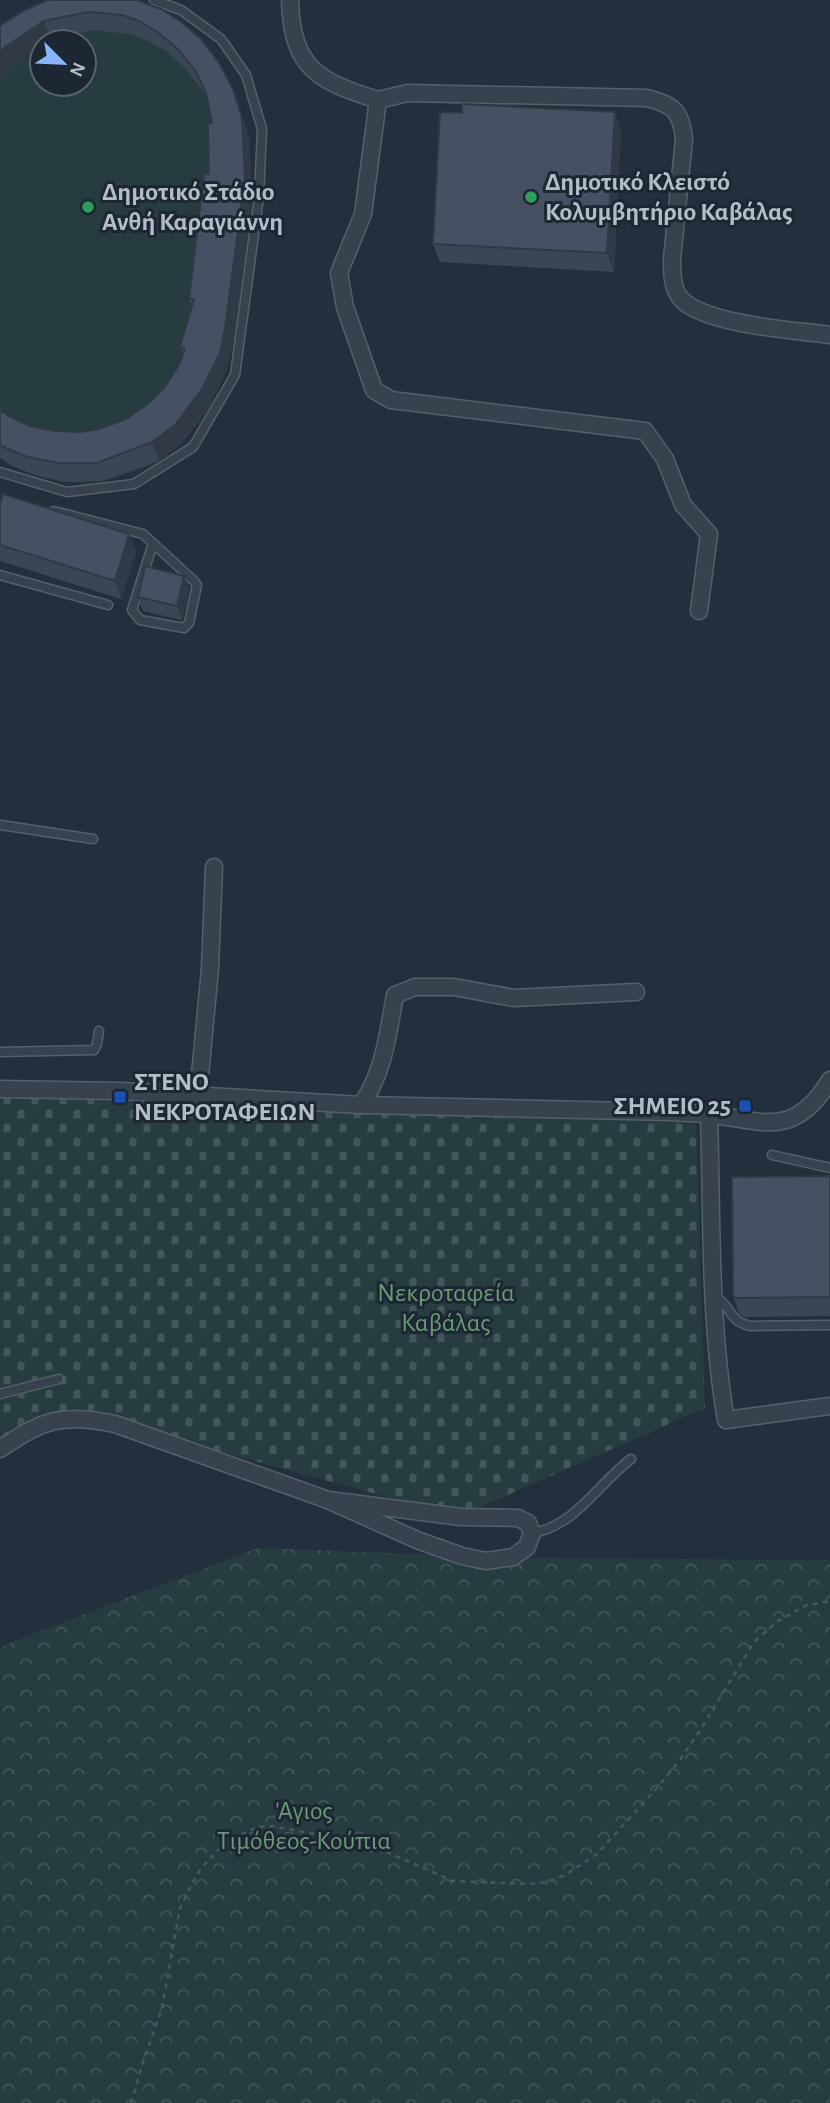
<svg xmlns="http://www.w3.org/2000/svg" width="830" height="2103" font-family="'Alegreya Sans',sans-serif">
  <defs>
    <pattern id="cemetery-stones" width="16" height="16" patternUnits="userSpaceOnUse" patternTransform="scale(1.75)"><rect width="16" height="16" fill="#263c3f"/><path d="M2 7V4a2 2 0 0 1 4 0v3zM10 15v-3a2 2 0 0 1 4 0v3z" fill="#435659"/></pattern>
    <pattern id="park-crowns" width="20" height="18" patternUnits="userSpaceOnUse" patternTransform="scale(1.75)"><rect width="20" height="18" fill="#263c3f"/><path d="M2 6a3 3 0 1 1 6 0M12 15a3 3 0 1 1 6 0" fill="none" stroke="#435659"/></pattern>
  </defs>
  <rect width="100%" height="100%" fill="#242f3e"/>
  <!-- green -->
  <path fill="#263c3f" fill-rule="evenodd" d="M142,18C169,48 196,78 224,109C231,117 244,127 248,136C251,142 249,152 250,157C251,182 251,206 249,231C243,311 234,411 160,460C146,469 127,474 111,479C77,489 29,479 0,458V51L5,46ZM42,42H84V84H42Z"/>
  <!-- cemetery -->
  <polygon fill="url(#cemetery-stones)" points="0,1094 696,1120 705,1408 476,1509 434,1510 75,1412 0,1447"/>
  <!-- park -->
  <polygon fill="url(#park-crowns)" points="258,1548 522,1558 830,1560 830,2103 0,2103 0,1649 14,1641"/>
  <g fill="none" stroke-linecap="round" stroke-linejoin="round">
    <!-- lane casing -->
    <g stroke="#565f6c" stroke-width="11">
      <g id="lane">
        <polyline points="0,472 67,492 134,484 193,447 235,375 259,197 262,129 246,75 221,39 181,10 154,0"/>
        <polyline points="54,511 143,534 194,581 197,585 189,623 184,628 140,620 132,610 153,543"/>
        <polyline points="0,575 108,605"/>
        <polyline points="0,825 93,839"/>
        <polyline points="0,1052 94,1050 97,1044 99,1031"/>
        <polyline points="772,1155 830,1168"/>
        <path d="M714,1296C734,1307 725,1319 750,1326L830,1325"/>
        <polyline points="0,1394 59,1379"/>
        <path d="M532,1533C574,1527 599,1483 631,1459"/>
      </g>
    </g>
    <!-- street casing -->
    <g stroke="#565f6c" stroke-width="19">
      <g id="street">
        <path d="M290,0C292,69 318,81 378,100"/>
        <path d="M699,611L709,534L683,505L665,459L645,431L391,400L374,390L345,307L339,273L363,214L378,100L408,93L647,98C674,105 681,111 684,139L672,259C672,273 672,290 682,300C708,325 794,330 830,335"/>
        <path d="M0,1089L121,1091L361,1105L671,1112C683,1113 696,1113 708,1114C765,1122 795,1138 830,1080"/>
        <polyline points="198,1096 210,969 214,867"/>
        <path d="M361,1105C384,1073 388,1033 395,995L415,987H454L514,998L636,992"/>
        <path d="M709,1114C712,1216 709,1320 726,1420L830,1406"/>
        <path d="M0,1449C46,1418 61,1414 115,1424L328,1500L417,1540L462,1556L486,1561L513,1557L527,1547L532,1533L528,1523L518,1518L461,1517L328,1500"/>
      </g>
    </g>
    <!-- path -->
    <polyline stroke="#44595c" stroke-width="2.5" stroke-dasharray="5 5" stroke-linecap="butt" points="131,2103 143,2062 162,2008 180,1908 193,1882 202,1867 228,1840 258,1827 272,1826 371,1845 453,1881 529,1884 548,1882 565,1875 597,1854 657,1788 679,1761 699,1732 754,1642 778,1621 807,1605 830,1601"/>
    <!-- lane -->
    <use href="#lane" stroke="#38414e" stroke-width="8"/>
    <!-- street -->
    <use href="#street" stroke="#38414e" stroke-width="16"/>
  </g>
  <!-- wall -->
  <g fill="#3b4654">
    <polygon points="137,0 233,89 249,137 252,197 232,347 226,372 209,407 181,444 159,461 103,481 65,482 35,475 10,465 0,458 0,410 11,417 30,426 55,431 80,432 99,429 126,419 149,403 164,388 179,365 183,354 180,346 192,306 189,299 209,174 212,123 208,100 202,90 187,70 166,51 146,40 129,34 94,30 51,39 12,65 0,79 0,26"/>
    <polygon points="621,131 614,272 440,262 433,244"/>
    <polygon points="0,504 129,534 136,552 121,599 0,561"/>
    <polygon points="184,576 189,590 182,620 143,611 138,597"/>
    <polygon points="830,1176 830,1316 744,1317 739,1314 733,1295"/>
  </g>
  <!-- shaded-wall -->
  <g fill="#303945">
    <polygon points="44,21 51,39 47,42 42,42 42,45 12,65 0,79 0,53 5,47"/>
    <polygon points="233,89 249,137 252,197 232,347 226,372 209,407 181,444 159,461 152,442 175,425"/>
    <polygon points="615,112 621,131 614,272 607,253"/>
    <polygon points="129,534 136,552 121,599 115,581"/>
    <polygon points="184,576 189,590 182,620 177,606"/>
  </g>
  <!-- building -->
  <g fill="#455162" stroke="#303945" stroke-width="2">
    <polygon points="48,0 137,0 161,9 180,21 201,39 219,63 233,89 242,118 245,179 225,328 220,353 202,389 175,425 152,442 97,463 58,463 28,457 3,447 0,445 0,410 11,417 30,426 55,431 80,432 99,429 126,419 149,403 164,388 179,365 185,349 180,346 194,299 189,299 204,174 209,174 208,124 212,123 206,93 196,72 180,51 159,33 139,21 122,15 88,12 44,21 5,47 0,53 0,26 25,10"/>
    <polygon points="462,104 615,112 607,253 433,244 440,112 462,113"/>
    <polygon points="3,494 129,534 115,581 0,545 0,504"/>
    <polygon points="145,566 184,576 177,606 138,597"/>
    <polygon points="830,1176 830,1297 737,1298 733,1295 732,1177"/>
  </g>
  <!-- markers -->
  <g fill="#2e9e5b" stroke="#1d2633" stroke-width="2.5">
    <circle cx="531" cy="197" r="7"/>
    <circle cx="88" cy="207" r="7"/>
  </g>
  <g fill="#1a4fb4" stroke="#1d2633" stroke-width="2.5">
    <rect x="113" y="1090" width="14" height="14" rx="3.5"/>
    <rect x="738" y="1099" width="14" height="14" rx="3.5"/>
  </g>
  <g text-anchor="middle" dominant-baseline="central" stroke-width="6" stroke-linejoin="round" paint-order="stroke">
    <!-- poi labels -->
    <g font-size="26" font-weight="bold" fill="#b4bcc9" stroke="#1d2633" text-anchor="start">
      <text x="545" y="182">Δημοτικό Κλειστό<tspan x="545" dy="30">Κολυμβητήριο Καβάλας</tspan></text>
      <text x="102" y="192">Δημοτικό Στάδιο<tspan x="102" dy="30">Ανθή Καραγιάννη</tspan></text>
      <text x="134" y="1082">ΣΤΕΝΟ<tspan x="134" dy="30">ΝΕΚΡΟΤΑΦΕΙΩΝ</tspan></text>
      <text x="731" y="1106" text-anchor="end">ΣΗΜΕΙΟ 25</text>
    </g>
    <!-- park labels -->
    <g font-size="26" fill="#6b9a76" stroke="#1d2633">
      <text x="446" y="1293">Νεκροταφεία<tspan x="446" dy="30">Καβάλας</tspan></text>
      <text x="304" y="1811">'Αγιος<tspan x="304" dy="30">Τιμόθεος-Κούπια</tspan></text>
    </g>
  </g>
  <!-- north arrow -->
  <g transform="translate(63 63) rotate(114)"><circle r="33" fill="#1d2633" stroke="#59626f" stroke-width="2"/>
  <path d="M0-5L12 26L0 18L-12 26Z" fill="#8ab4f8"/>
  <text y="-10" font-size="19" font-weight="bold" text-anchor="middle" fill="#b4bcc9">N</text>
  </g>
</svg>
